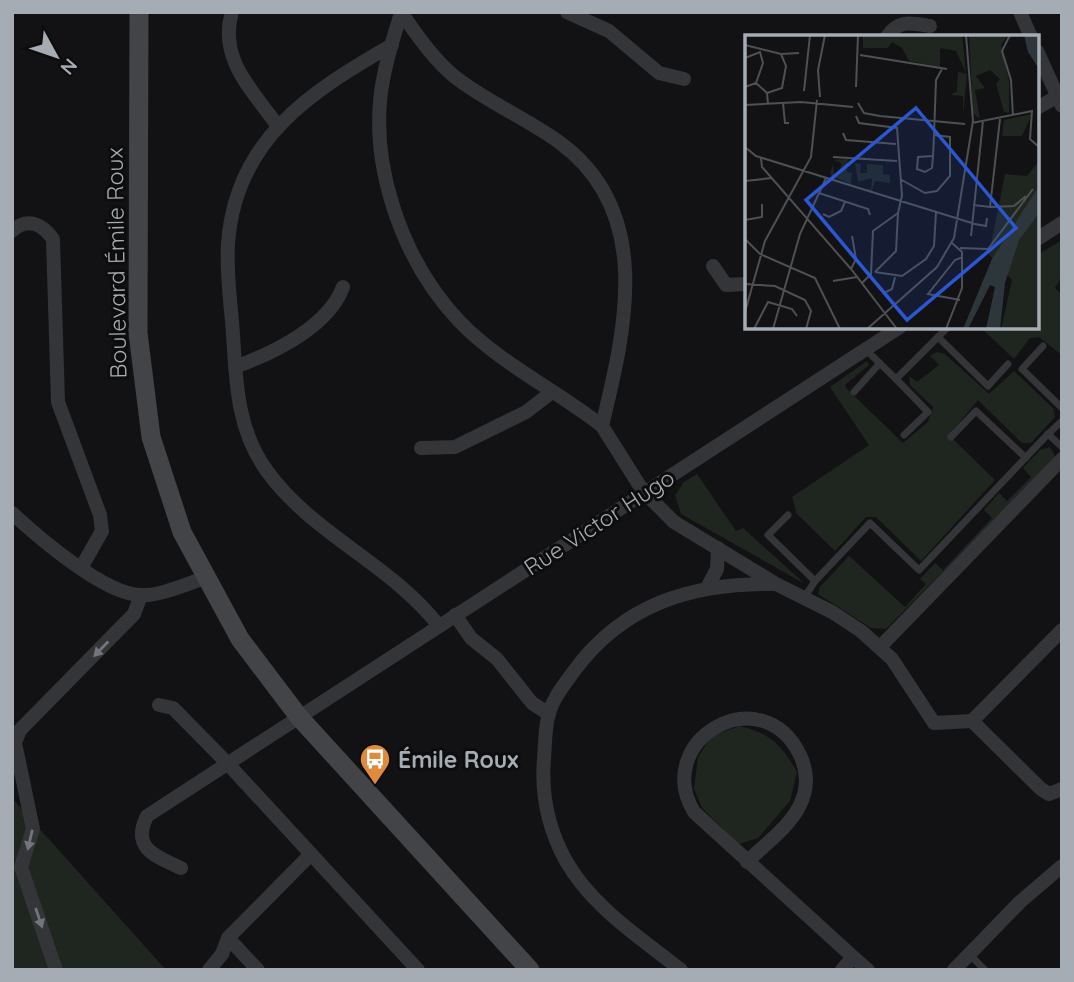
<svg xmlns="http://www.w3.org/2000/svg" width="1074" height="982" font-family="Quicksand,sans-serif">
  <rect width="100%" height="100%" fill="#121214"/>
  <!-- green -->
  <g fill="#1f261f">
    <polygon points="1062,240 1062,276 1055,288 1062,295 1062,355 1039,337 1030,338 1014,359 980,327 1037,327 1037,255"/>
    <polygon points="937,352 945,354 989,394 1014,371 1053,408 1055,417 1031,443 1022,443 978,400 949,435 995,480 921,561 876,517 866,517 835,551 797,514 792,497 869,445 830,387 867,361 869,365 845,385 846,388 903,443 928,422 933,407 910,385 909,376 917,382 939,365 930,356"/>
    <polygon points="1050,447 1056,457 886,629 871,628 818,594 820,587 849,556 905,607 926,584 920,579 935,563 943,570 992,518 984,510 999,493 1007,501 1031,477 1023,468 1040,450"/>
    <polygon points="697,474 736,531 743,528 805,584 681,514 675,495 684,482"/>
    <path d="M740,726C771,734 781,744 797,772L790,801L758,838L739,844L702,808L694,789L698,757L712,736Z"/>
    <polygon points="12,798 166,970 12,970"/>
  </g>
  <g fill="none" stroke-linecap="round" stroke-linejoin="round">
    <!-- service -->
    <g stroke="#343538" stroke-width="7">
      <polyline points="938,337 948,327"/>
      <polyline points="1043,346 1022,369 1062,408"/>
      <polyline points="865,349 896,379 938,337 988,386 1008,364"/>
      <polyline points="896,379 928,412 904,435"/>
      <polyline points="854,392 880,363"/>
      <polyline points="1048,434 1062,421"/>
      <polyline points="951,437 976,411 1026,458"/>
      <polyline points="788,515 768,535 815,581"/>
      <polyline points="804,598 815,581 870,523 919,570 1048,434 1062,447"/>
      <polyline points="969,954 985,970"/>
    </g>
    <!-- minor -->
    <g stroke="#343538" stroke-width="14">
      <path d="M232,12C218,58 252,90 277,125"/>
      <path d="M401,12C416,34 434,60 455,77C487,102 526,118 559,142C654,211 626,327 602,426L643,491L674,522L776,584L832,612L861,631L892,659L934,723L972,721"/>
      <polyline points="567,12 609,31 659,73 684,79"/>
      <polyline points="1020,12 1031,37"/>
      <path d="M401,13C395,33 388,54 384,75C366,159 401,260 460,322C501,364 556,390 602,426"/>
      <path d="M887,37C898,19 912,23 930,26"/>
      <path d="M392,45C310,92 235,140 228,244C226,273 231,305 233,334C236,382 237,430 267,471C312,534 391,564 439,626"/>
      <polyline points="1037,51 1062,106"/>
      <polyline points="1037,108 1058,96"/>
      <path d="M12,231C28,216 43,225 53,239L58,402L100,515L102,531L81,568"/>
      <polyline points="1037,239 1062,223"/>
      <polyline points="713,266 726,285 747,284"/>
      <path d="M235,367C273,353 328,327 343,287"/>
      <polyline points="421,448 455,447 526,412 552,392"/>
      <path d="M12,513C38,537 105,595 141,595C160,596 186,584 205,578"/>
      <polyline points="707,588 717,569 718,548"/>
      <polyline points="455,615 471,638 497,659 532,703 549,714"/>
      <polyline points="881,646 1062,459"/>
      <polyline points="159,705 173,708 228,764 418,970"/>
      <polyline points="972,721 1062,630"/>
      <polyline points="972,721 1041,789 1049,794 1062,789"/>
      <path d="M747,862C764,845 788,828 799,807C808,790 808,772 800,755C762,676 651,740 694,812L853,957"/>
      <path d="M181,868C155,856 131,848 147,816L900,327"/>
      <polyline points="56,970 21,867 33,829 15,743 20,730 134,614 141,595"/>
      <polyline points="209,970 222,954 228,938"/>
      <polyline points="258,970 228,938 311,854"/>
      <path d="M681,970C641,938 592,907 566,861C549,830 541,794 544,759C545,745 545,730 548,717C552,699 564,685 574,671C624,603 693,583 774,584"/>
      <polyline points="842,970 853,957 868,970"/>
      <polyline points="954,970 1020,902 1062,866"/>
    </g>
    <!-- secondary -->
    <polyline stroke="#424448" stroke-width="19" points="139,12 138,333 151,437 182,532 240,639 299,717 530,970"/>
  </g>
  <!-- one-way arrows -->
  <defs><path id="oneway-solid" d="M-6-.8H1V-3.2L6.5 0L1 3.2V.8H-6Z" transform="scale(1.75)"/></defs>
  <g fill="#72767c">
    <use href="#oneway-solid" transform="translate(101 649) rotate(134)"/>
    <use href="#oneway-solid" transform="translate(30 840) rotate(103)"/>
    <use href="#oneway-solid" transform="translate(39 918) rotate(71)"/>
  </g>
  <!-- icons -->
  <defs>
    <g id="bus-pin" transform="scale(1.575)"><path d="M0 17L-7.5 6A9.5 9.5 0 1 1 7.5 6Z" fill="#df8a3f" stroke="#0d0d0e"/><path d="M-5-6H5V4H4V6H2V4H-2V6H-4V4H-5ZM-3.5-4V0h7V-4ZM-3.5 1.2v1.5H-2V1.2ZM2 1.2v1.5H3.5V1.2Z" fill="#fff"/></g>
  </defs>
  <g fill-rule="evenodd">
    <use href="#bus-pin" x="375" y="759"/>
  </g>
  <g text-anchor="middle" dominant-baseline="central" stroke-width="6" stroke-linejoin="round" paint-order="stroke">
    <!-- street labels -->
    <g font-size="23" fill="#a5acb3" stroke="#0d0d0e">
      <text transform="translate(116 263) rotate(-91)">Boulevard Émile Roux</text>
      <text transform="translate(599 522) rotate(-33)">Rue Victor Hugo</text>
    </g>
    <!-- poi labels -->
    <g font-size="23" font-weight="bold" fill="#a5acb3" stroke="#0d0d0e" text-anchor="start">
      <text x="398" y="759">Émile Roux</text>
    </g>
  </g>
  <!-- overview -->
  <g transform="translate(745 35)">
    <rect width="294" height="294" fill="#121214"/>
    <path d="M118,0H217L221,38L211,16L195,13V32L164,26L157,13L147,7L143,13H118ZM224,0H263L256,10L264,46V78L259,77L251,49L255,44L245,35L231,41L240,53L230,55L235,84L228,78ZM213,37L222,39L218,80V61L206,60L212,56ZM287,79L277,101H257L259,85ZM103,124L102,137L107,138L106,149L85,140L88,129L89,139L95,140L96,128L89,125ZM294,126V294H256L267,245L244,219L260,139L282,141ZM110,128L116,129L115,138H122V129L138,130V139L145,140V148L130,146L127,156L121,154H126L127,143L113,147Z" fill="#1f261f"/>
    <path d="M279,0H294V34L283,17ZM294,151V178L274,205L260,248L255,294H241L250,252L245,250L223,294H218L247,224Z" fill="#2d373b"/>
    <path fill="none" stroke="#4d5054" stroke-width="2" d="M265,0L257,16L266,45L268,81M0,10L36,19L54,18M115,20L202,34M0,23L15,17L18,28L11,48L0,52M11,48L22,58L23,69M111,52L113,0M59,56L65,0M22,58L37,53L41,31L36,19M75,62L73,35L80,0M38,68L40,88H44M113,68L119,78L135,81L220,89M0,70L56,67L108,72M111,81L114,88L152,93L157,161L153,178L128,196L126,239L117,248M227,88L287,76L285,104L294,112M98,98L101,105L151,109M0,112L11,121L230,189L241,191L242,183M188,121L173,122L172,134L180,137L187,133L188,121L189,100M88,122L152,126M16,123L17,132L106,234L152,294M155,144L180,158L192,156L205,141V102L189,100L191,45L197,34M0,146L27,143M74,158L123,174L125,180M228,170L245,172L255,84M245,172L269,171L281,161M78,179L84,182L96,176L100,167M0,185L17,182V169M226,201L238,86M0,204L15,219L70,243L95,294M215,213L243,214L288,154M106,234L111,224L107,201M130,237L157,241L181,224L189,211L191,177M130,237L151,216L153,178M88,246L112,242M0,249L30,251L60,265L66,276L61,294M139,258L147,254L150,242M215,265L183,259L210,225L218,222M0,277L20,206L66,122L72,65M9,294L23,267L47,274L52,281M28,294L55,199L81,143M122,294L192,232L209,203L228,86L221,0M201,294L217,253V217L207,208"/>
    <path fill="#2b57d4" fill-opacity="0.15" stroke="#2b57d4" stroke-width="3.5" d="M171,73L271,193L162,285L61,165Z"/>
    <rect width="294" height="294" fill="none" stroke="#a5acb3" stroke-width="3.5"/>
  </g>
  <!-- border -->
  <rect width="1074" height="982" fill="none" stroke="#a5acb3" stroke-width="28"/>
  <!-- north arrow -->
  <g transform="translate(56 56) rotate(130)" stroke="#0d0d0e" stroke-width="5" paint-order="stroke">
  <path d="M0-5L12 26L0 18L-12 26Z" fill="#a5acb3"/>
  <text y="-10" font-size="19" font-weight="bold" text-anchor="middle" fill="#a5acb3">N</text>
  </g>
</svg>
